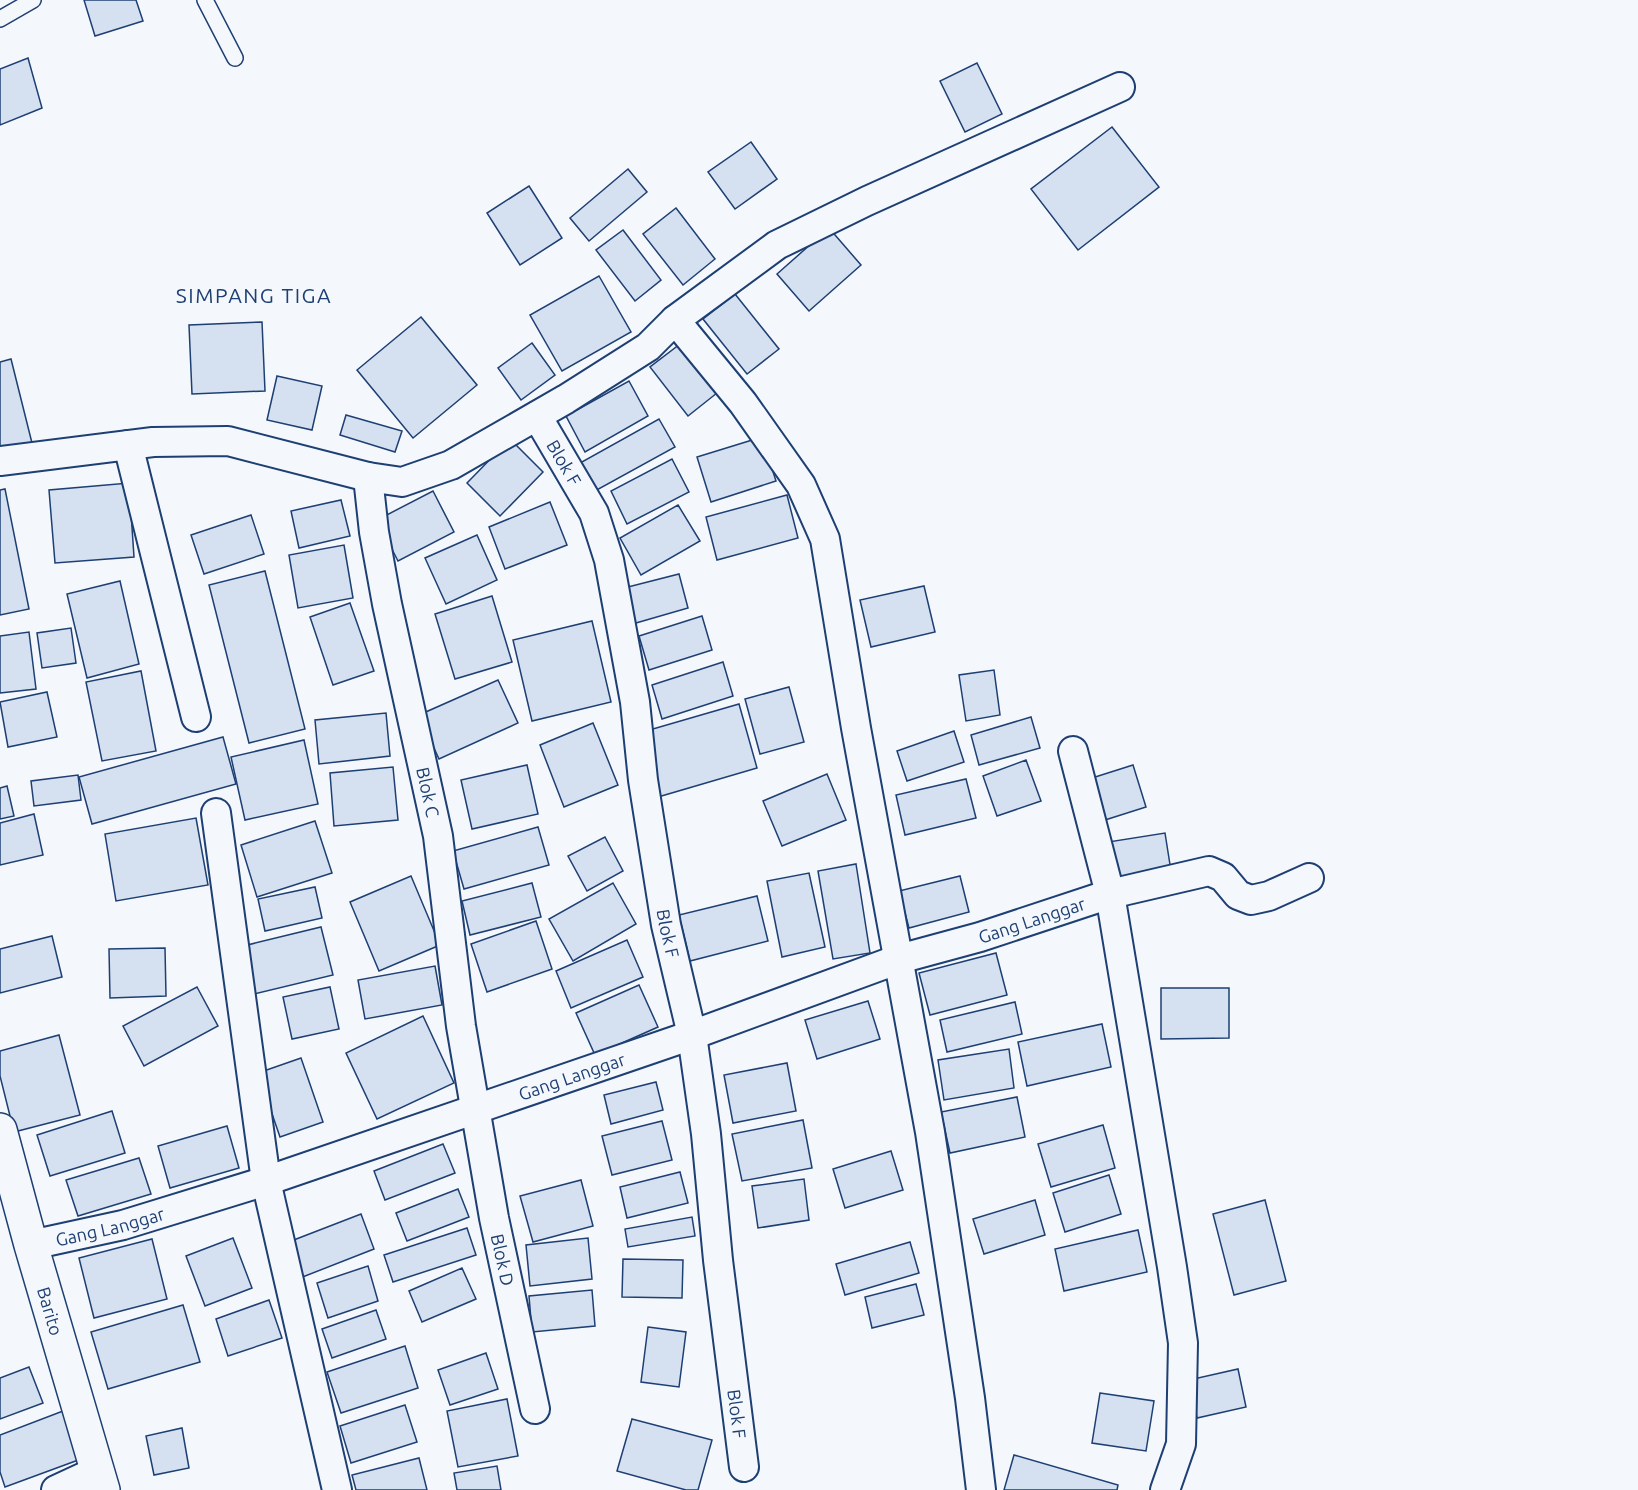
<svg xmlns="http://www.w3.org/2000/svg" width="1638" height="1490" font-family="Ubuntu,sans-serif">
  <rect width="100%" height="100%" fill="#f4f7fb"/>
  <!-- building -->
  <g fill="#d5e0f0" stroke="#1d3f73" stroke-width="1.5">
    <polygon points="84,0 136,0 143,21 95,36"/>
    <polygon points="28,58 42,108 0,125 0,69"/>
    <polygon points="977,63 1002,114 965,132 940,81"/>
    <polygon points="1112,127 1159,187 1078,250 1031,189"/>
    <polygon points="751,142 777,179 735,209 708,172"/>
    <polygon points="628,169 647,192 589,241 570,218"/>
    <polygon points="529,186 562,238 520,265 487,213"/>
    <polygon points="676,208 715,259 683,285 643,234"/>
    <polygon points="829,228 861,265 809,311 777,274"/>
    <polygon points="623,230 661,280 635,301 596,250"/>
    <polygon points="599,276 631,332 562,371 530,315"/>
    <polygon points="735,294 779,349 747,374 703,319"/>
    <polygon points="421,317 477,385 413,438 357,370"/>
    <polygon points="262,322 265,391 192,394 189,325"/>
    <polygon points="684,341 722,389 688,416 650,367"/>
    <polygon points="532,343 555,375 521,400 498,368"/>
    <polygon points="11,359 32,443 0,451 0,362"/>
    <polygon points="277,376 322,386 312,430 267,420"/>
    <polygon points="629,381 648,416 585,452 566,416"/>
    <polygon points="346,415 402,431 395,452 340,435"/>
    <polygon points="659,419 675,447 595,491 580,463"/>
    <polygon points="762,437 776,481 711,502 697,457"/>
    <polygon points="510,439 543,472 500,516 467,483"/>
    <polygon points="672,459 689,492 627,524 611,491"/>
    <polygon points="129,483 134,557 55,563 49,490"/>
    <polygon points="5,489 29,609 0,615 0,490"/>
    <polygon points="433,491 454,532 398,561 377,520"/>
    <polygon points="787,495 798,538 717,560 706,517"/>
    <polygon points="341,500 350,536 299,548 291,511"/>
    <polygon points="550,502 567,545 505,569 489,527"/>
    <polygon points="678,505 700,541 641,575 620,538"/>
    <polygon points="251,515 264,554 204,574 191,535"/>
    <polygon points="477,535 497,580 446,604 425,558"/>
    <polygon points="344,545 353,598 298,608 289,555"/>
    <polygon points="265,571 305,729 249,743 209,585"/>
    <polygon points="679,574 688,608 629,625 620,589"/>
    <polygon points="120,581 139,664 87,678 67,594"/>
    <polygon points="924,586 935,632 871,647 860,600"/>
    <polygon points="492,596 512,662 455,679 435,614"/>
    <polygon points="350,603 374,671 333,685 310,617"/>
    <polygon points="702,616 712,650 649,670 639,636"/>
    <polygon points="592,621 611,702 532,721 513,640"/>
    <polygon points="71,628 76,663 42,668 37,633"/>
    <polygon points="29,632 36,689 0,693 0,636"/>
    <polygon points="723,662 733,696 662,719 652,685"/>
    <polygon points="994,670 1000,715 966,721 959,675"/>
    <polygon points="141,671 156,751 102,761 86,682"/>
    <polygon points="498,680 518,723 439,759 419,715"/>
    <polygon points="789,687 804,742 760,754 745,699"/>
    <polygon points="47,692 57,737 8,747 0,702"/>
    <polygon points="739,704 757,768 658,797 639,733"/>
    <polygon points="386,713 390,756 319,764 315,720"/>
    <polygon points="1031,717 1040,748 979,765 971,735"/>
    <polygon points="593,723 618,785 564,807 540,745"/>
    <polygon points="954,731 964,762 907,781 897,751"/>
    <polygon points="223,737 236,784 92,824 79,777"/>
    <polygon points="304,740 318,804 245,820 231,757"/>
    <polygon points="1026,760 1041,801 997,816 983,776"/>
    <polygon points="527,765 538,814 472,829 461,780"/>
    <polygon points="1133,765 1146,807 1105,820 1092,778"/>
    <polygon points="393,767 398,820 334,826 330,773"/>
    <polygon points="827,774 846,820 782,846 763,801"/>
    <polygon points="78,775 81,800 34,806 31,781"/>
    <polygon points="966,779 976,818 905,835 896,795"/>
    <polygon points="7,786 14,816 0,819 0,788"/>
    <polygon points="34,814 43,855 0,865 0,823"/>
    <polygon points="196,818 208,885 116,901 105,834"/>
    <polygon points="315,821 332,873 257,897 241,845"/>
    <polygon points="538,827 549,865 464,889 453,851"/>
    <polygon points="1165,833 1171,871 1114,879 1108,842"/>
    <polygon points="605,837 623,871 587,891 568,856"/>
    <polygon points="856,864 870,953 833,959 818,871"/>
    <polygon points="809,873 825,947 782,957 767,881"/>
    <polygon points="411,876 440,945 379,971 350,902"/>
    <polygon points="960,876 969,912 909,928 899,891"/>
    <polygon points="532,883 541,917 470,935 462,901"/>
    <polygon points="613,883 636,924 573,961 549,919"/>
    <polygon points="315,887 322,918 265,931 258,899"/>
    <polygon points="757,896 768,941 690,961 679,915"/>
    <polygon points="536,921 552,969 487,992 471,944"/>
    <polygon points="321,927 333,975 250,995 239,947"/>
    <polygon points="52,936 62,977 0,993 0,949"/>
    <polygon points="627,940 643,977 571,1008 556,971"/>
    <polygon points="165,948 166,996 110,998 109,949"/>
    <polygon points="996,953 1007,995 930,1015 919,973"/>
    <polygon points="435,966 442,1005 365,1019 358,980"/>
    <polygon points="639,985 658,1027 595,1055 576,1013"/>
    <polygon points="197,987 218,1026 144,1066 123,1026"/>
    <polygon points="330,987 339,1029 292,1039 283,997"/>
    <polygon points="1161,988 1229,988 1229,1038 1161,1039"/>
    <polygon points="868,1001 880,1039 817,1059 805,1020"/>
    <polygon points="1015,1002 1022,1034 947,1052 940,1020"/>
    <polygon points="423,1016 454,1083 377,1119 346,1053"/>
    <polygon points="1102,1024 1111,1067 1027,1086 1018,1042"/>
    <polygon points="59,1035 80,1115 14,1132 0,1076 0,1051"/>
    <polygon points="1009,1049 1014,1088 944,1100 938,1060"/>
    <polygon points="301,1058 323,1122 280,1137 258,1073"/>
    <polygon points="787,1063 796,1111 733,1123 724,1075"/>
    <polygon points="656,1082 663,1110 611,1124 604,1095"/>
    <polygon points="1017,1097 1025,1137 950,1153 941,1112"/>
    <polygon points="112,1111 125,1153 50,1176 37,1135"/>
    <polygon points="803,1120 812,1168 742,1181 732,1134"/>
    <polygon points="662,1121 672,1160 612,1175 602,1136"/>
    <polygon points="1103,1125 1115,1168 1051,1187 1038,1144"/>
    <polygon points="227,1126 239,1168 170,1188 158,1146"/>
    <polygon points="443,1144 455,1173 385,1200 374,1171"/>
    <polygon points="891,1151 903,1190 845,1208 833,1169"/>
    <polygon points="139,1158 151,1194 78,1216 66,1180"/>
    <polygon points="680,1172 688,1203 627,1218 620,1187"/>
    <polygon points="1109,1175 1121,1214 1065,1232 1053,1193"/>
    <polygon points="804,1179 809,1220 758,1228 752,1186"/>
    <polygon points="581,1180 593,1226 533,1242 520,1196"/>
    <polygon points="458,1189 469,1217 407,1241 396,1213"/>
    <polygon points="1035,1200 1045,1235 984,1254 973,1219"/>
    <polygon points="1265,1200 1286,1281 1234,1295 1213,1214"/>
    <polygon points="361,1214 374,1249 300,1278 286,1243"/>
    <polygon points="692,1217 695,1236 628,1247 625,1229"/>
    <polygon points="467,1228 476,1255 393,1282 384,1255"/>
    <polygon points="1138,1230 1147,1272 1064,1291 1055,1249"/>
    <polygon points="233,1238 252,1288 205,1306 186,1256"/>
    <polygon points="588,1238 592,1279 530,1286 526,1245"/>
    <polygon points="152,1239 167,1299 94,1318 79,1258"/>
    <polygon points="910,1242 919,1273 845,1295 836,1264"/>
    <polygon points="623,1259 683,1260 682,1298 622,1297"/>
    <polygon points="368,1266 378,1301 328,1318 317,1283"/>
    <polygon points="462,1268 476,1299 422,1322 409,1291"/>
    <polygon points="916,1284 924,1315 872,1328 865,1297"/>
    <polygon points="592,1290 595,1326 532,1332 529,1296"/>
    <polygon points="269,1300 282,1338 228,1356 216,1319"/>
    <polygon points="183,1305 200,1362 108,1389 91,1332"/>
    <polygon points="376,1310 386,1339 332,1358 322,1329"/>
    <polygon points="648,1327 686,1332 679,1387 641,1382"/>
    <polygon points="405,1346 418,1388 341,1413 327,1372"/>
    <polygon points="486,1353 498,1389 450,1405 438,1370"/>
    <polygon points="29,1367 43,1403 0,1419 0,1378"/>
    <polygon points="1238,1369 1246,1407 1197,1418 1189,1380"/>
    <polygon points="1100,1393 1154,1401 1146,1451 1092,1443"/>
    <polygon points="507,1399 518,1456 458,1467 447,1411"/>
    <polygon points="405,1405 417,1442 351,1463 340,1426"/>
    <polygon points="63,1411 81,1459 5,1487 0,1472 0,1435"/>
    <polygon points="632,1419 712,1440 698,1490 686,1490 617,1471"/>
    <polygon points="182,1428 189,1468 154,1475 146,1436"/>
    <polygon points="1014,1455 1118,1485 1117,1490 1004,1490"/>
    <polygon points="419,1458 427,1490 356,1490 352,1475"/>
    <polygon points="497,1466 501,1490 457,1490 454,1473"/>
  </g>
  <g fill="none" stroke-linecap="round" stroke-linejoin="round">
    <!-- lane casing -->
    <g stroke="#1d3f73" stroke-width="18">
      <g id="lane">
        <polyline points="205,0 235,58"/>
        <polyline points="0,19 33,0"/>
      </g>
    </g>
    <!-- street casing -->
    <g stroke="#1d3f73" stroke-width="32">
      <g id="street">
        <polyline points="675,320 743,403 801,485 825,539 856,728 930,1132 970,1398 981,1490"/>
        <path id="s1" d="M537,416L594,513L609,560L635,702L643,780L666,925L692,1035L706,1134L718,1260L744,1467"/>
        <polyline points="128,445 196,717"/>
        <polyline points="0,461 153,442 228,441 368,477 402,482 451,465 566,399 648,347 675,320 777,245 867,201 1120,87"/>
        <path id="s2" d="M368,477L374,532L387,604L438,836L461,1026L494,1218L535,1409"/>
        <polyline points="1073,751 1110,894 1172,1267 1183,1343 1181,1444 1165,1490"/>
        <polyline points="216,813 266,1181 337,1490"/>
        <path id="s3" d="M31,1245L123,1225L266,1181L692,1035L899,959L980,937L1110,894L1209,871L1223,877L1238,895L1251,900L1269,896L1309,878"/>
        <polyline points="56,1490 97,1471"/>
      </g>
    </g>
    <!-- secondary casing -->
    <g stroke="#1d3f73" stroke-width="36">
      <g id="secondary">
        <path id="s4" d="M0,1130L31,1245L103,1490"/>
      </g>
    </g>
    <!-- lane -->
    <use href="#lane" stroke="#f4f7fb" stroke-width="15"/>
    <!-- street -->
    <use href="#street" stroke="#f4f7fb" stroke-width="28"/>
    <!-- secondary -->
    <use href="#secondary" stroke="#f4f7fb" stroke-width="33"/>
  </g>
  <g text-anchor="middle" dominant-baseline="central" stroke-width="4.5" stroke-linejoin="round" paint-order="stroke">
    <!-- street labels -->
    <g font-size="18" fill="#1d3f73" stroke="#f4f7fb">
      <text stroke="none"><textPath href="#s1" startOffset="54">Blok F</textPath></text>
      <text stroke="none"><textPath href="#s2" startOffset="321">Blok C</textPath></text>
      <text stroke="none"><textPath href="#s3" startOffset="1053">Gang Langgar</textPath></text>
      <text stroke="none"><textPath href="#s1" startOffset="540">Blok F</textPath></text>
      <text stroke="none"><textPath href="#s3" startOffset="567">Gang Langgar</textPath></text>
      <text stroke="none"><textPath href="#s3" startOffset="81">Gang Langgar</textPath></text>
      <text stroke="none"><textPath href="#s2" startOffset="795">Blok D</textPath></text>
      <text stroke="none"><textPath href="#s4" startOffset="188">Barito</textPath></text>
      <text stroke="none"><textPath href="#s1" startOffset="1026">Blok F</textPath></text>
    </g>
    <!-- quarter labels -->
    <g font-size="21" letter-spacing="1.5" fill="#1d3f73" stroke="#f4f7fb">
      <text x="254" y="295">SIMPANG TIGA</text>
    </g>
  </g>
</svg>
